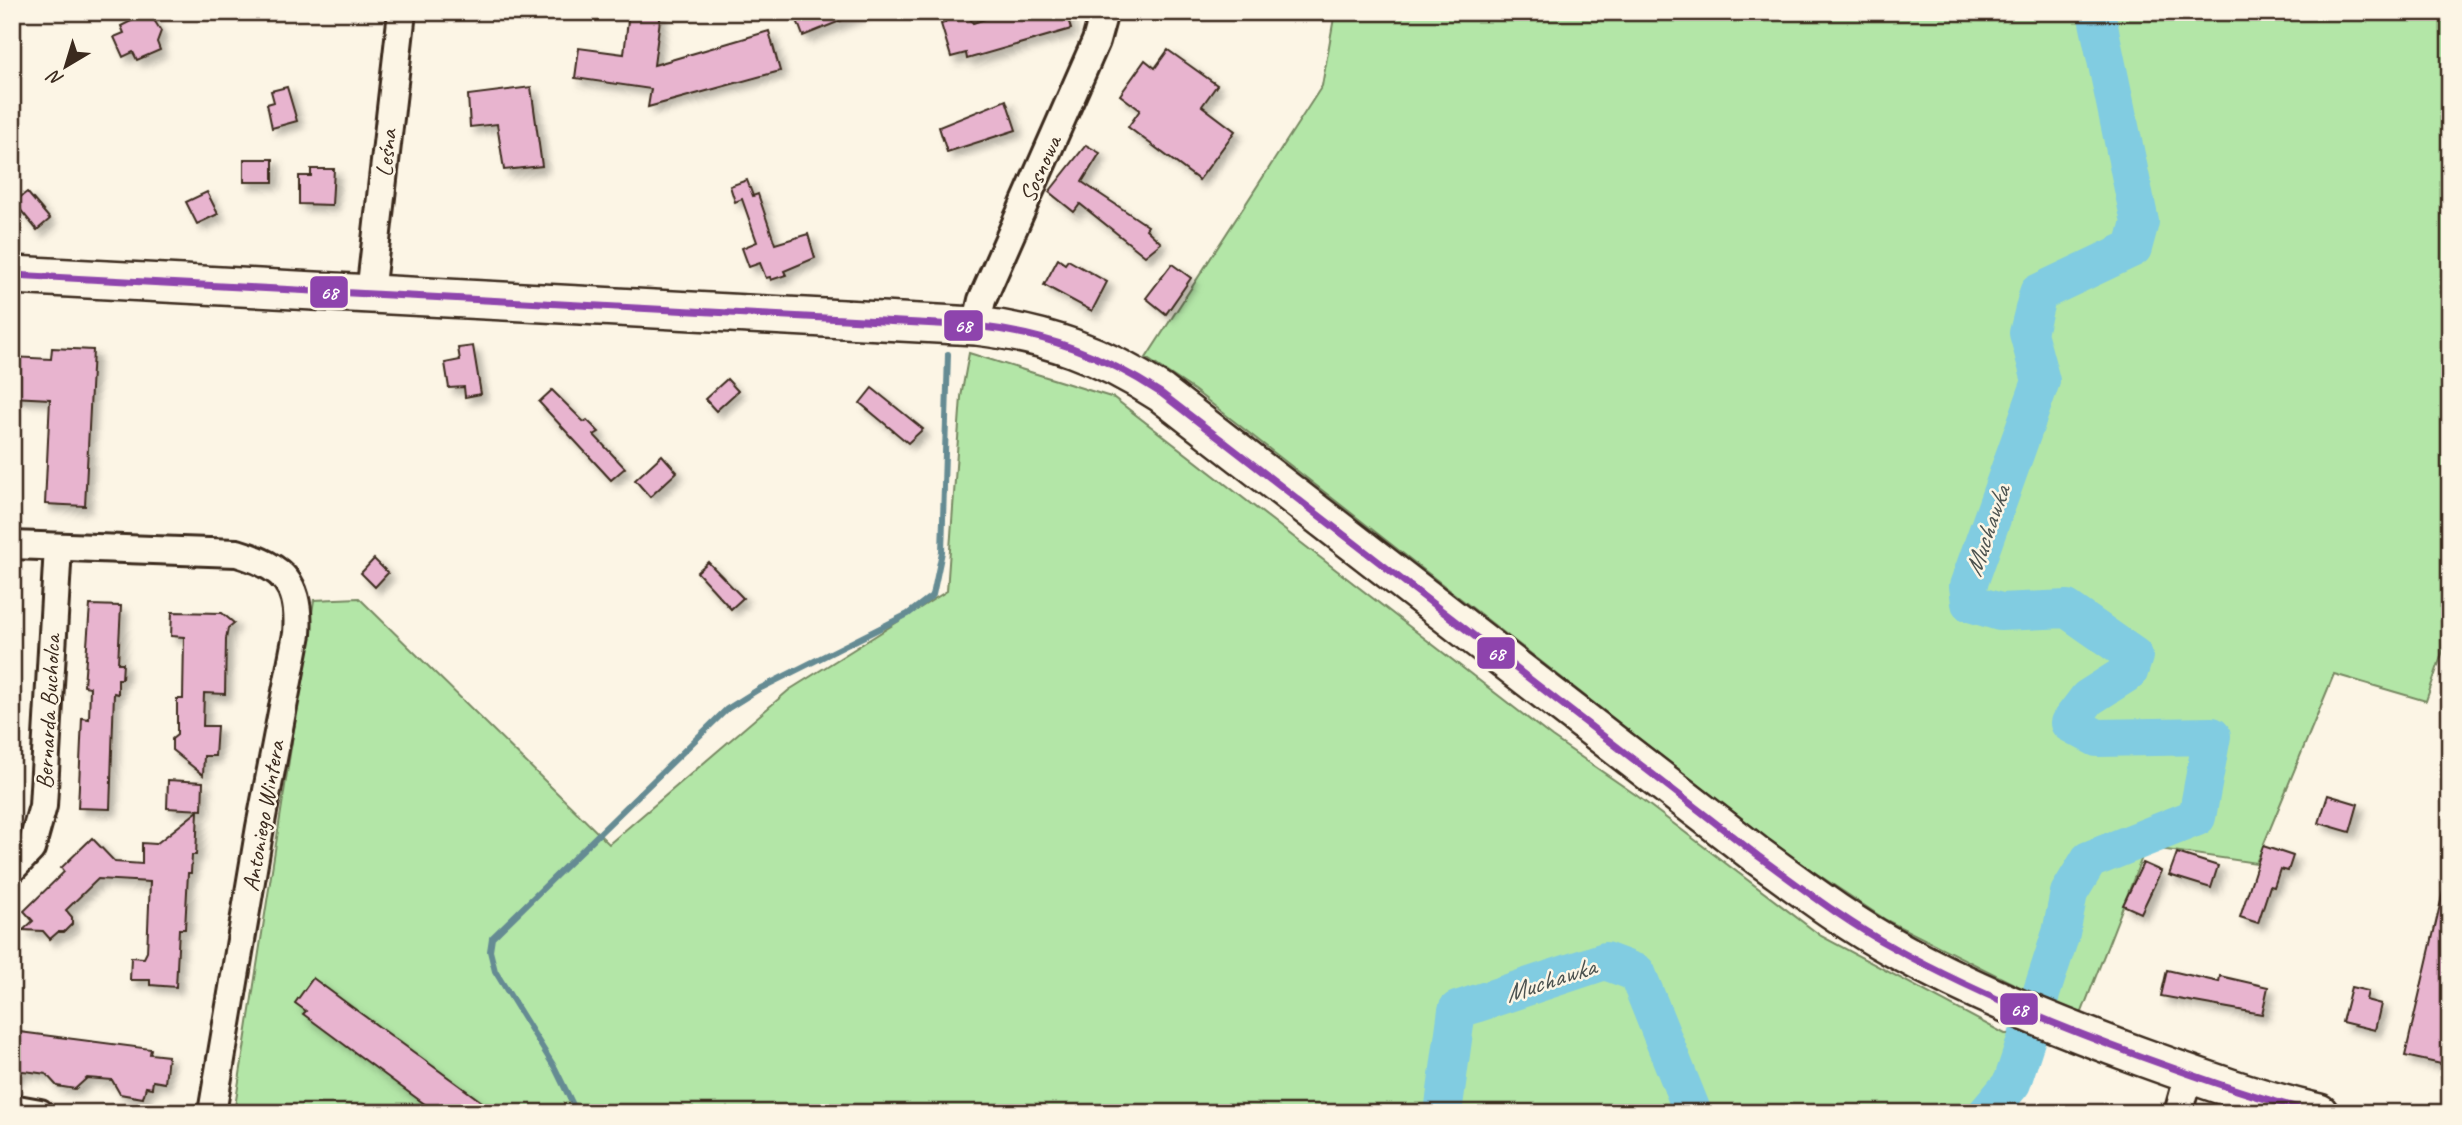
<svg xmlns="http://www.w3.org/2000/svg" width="2462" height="1125" font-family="Caveat,sans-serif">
  <defs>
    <filter id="shadow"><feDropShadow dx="6" dy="6" stdDeviation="3.5" flood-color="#0004"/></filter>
  </defs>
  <rect width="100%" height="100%" fill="#fcf5e5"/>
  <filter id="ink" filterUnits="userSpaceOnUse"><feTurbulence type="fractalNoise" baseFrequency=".0143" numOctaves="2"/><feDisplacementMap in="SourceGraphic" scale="14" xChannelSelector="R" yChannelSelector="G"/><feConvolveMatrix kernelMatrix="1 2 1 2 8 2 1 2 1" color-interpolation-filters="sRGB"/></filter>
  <g filter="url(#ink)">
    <!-- green -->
    <g fill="#b3e6a7" stroke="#778862" stroke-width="2">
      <polygon points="1335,12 2450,12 2450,630 2426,701 2334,674 2256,863 2146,847 2080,1017 1886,920 1784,852 1194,390 1146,358 1322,86"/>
      <polygon points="969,353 1114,398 1552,737 1636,795 1821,936 2005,1034 2018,1034 1984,1103 1975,1113 234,1113 314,600 359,598 609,844 789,690 947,591 961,397"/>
    </g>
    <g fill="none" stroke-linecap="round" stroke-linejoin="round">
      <!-- stream -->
      <polyline stroke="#658b93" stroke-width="6" points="577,1113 555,1068 495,971 490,951 492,938 727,709 759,689 908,614 933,595 942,552 948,354"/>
      <!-- river -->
      <g stroke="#81cce1" stroke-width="38">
        <polyline points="1443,1113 1457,1010 1605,961 1637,973 1693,1113"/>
        <polyline points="1987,1113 2012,1083 2061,933 2069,893 2089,860 2197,817 2212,736 2097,738 2069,723 2088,698 2129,672 2134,656 2067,609 2000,612 1970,603 1968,586 2041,381 2028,333 2038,293 2133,248 2140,222 2096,12"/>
      </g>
    </g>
    <!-- building -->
    <g fill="#e8b4cf" stroke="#3b2a1e" stroke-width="2" filter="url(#shadow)">
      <polygon points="149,12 161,31 157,42 160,50 137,60 133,52 123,57 114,37 124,33 121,26"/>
      <polygon points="629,12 661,12 654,65 769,31 780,71 648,107 651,89 575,78 579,48 624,54"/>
      <polygon points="794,12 860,12 860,13 803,36"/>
      <polygon points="948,12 965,12 973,23 1006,12 1066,12 1071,29 967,59 966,53 951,57 941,24 945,23"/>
      <polygon points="1168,50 1217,85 1202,106 1235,131 1199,180 1128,127 1140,110 1120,95 1145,60 1155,68"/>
      <polygon points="287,87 297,121 272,128 267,104 274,102 271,91"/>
      <polygon points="531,87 542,166 504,170 497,124 470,127 468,95"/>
      <polygon points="1006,100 1016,130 947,152 939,127"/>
      <polygon points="1086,145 1100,153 1082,182 1148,226 1146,229 1161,243 1145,256 1080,204 1074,212 1049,192"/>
      <rect x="244" y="159" width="29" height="23"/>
      <polygon points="311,169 334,169 332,205 299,204 299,176 311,176"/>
      <polygon points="747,180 753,196 758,194 775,244 808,234 815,258 784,271 786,275 771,280 770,277 766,278 760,263 749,267 742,248 757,242 742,199 735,202 730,186"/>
      <polygon points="27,192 50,219 37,230 14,202"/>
      <polygon points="207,192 218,214 197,224 186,202"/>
      <polygon points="1058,259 1065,264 1068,260 1107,282 1092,311 1044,285"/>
      <polygon points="1172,264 1191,278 1166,314 1146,298"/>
      <polygon points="473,346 481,394 465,397 464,387 449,388 445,363 460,360 458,348"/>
      <polygon points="52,348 93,350 85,506 45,504 50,399 12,397 12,357 51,359"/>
      <polygon points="727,379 738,391 716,411 705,399"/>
      <polygon points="872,388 923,429 908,443 860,403"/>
      <polygon points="552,390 584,422 587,420 599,432 594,435 625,468 611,480 539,402"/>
      <polygon points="662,455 677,472 650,497 635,480"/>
      <polygon points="374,559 388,573 375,587 361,573"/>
      <polygon points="708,562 743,598 731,609 697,572"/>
      <polygon points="90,605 121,606 118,663 123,663 122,679 118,679 118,694 114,693 110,809 78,808 82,718 89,719 90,687 84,686"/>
      <polygon points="172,612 222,613 234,623 228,628 226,639 225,694 204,693 203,726 217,726 215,756 204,756 203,775 172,750 172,739 177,735 177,699 183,699 184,637 171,636"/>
      <polygon points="168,780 203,782 202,810 167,808"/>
      <polygon points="2328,795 2358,804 2350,832 2319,823"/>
      <polygon points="198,811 196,855 192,855 191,873 188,873 185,929 179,929 176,987 150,985 150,980 130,980 131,957 144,958 147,952 150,882 98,879 66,910 72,917 72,924 64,932 58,932 50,939 43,931 23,930 33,921 24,911 64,872 61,868 92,838 115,862 142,864 142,843 156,844"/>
      <polygon points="2263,846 2293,856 2288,871 2280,869 2274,887 2270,886 2258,923 2240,917"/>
      <polygon points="2177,853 2218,866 2211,888 2169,875"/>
      <polygon points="2143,863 2161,871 2141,913 2123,905"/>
      <polygon points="2443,892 2450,893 2450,1000 2445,1020 2450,1021 2450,1066 2405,1056"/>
      <polygon points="2167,970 2219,982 2220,976 2268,987 2262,1014 2161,996"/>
      <polygon points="313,978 352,1007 497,1113 437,1113 400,1086 303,1014 306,1011 295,1003"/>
      <polygon points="2351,987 2368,991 2366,1000 2381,1004 2375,1030 2342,1022"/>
      <polygon points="12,1031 151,1049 150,1054 168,1056 165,1083 153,1081 152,1088 146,1087 143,1098 120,1094 112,1080 87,1078 75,1089 57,1086 46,1074 32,1072 23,1071 12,1079"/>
    </g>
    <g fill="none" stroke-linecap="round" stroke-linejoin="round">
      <!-- minor casing -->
      <g stroke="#3b2a1e" stroke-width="32">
        <g id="minor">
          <polyline points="370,294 402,12"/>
          <polyline points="976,326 982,300 1096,41 1104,12"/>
          <path d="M12,545L237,553C284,567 301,584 297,634L260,827L212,1113"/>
          <polyline points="12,869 31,849 43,806 58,547"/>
          <polyline points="12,1108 40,1113"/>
          <polyline points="2178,1113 2189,1074"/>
        </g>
      </g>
      <!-- secondary casing -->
      <g stroke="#3b2a1e" stroke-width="42">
        <path id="secondary" d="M12,275L976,326C1046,334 1103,355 1161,393L1758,856C1802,888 1846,922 1894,948C1973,992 2057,1026 2142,1057C2200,1078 2258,1099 2319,1113"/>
      </g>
      <!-- minor -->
      <use href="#minor" stroke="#fcf5e5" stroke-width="26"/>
      <!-- secondary -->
      <use href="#secondary" stroke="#fcf5e5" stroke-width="37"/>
      <!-- bus-1 casing -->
      <g stroke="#fcf5e5" stroke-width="12">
        <path id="bus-1" d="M12,275L976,326C1046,334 1103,355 1161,393L1758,856C1802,888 1846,922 1894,948C1973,992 2057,1026 2142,1057C2200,1078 2258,1099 2319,1113"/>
      </g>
      <!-- bus-1 -->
      <use href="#bus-1" stroke="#8e44ad" stroke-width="7"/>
    </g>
  </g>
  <g text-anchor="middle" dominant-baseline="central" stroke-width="5" stroke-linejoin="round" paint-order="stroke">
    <!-- street labels -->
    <g font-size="24" fill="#3b2a1e" stroke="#fcf5e5">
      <text transform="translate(386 153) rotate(-84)">Leśna</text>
      <text transform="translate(1040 169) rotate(-66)">Sosnowa</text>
      <text transform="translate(48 712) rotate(-87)">Bernarda Bucholca</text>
      <text transform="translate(263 816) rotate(-80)">Antoniego Wintera</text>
    </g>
    <!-- water labels -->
    <g font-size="26" font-style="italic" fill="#4c524f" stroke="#fcf5e5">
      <text transform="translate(1987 531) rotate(-71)">Muchawka</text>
      <text transform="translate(1550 980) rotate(-18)">Muchawka</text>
    </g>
  </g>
  <g stroke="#fcf5e5" stroke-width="2.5">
    <rect x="309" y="275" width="40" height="34" rx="7" fill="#8e44ad"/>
    <rect x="943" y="309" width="41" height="33" rx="7" fill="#8e44ad"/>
    <rect x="1476" y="636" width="40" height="34" rx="7" fill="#8e44ad"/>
    <rect x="1999" y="992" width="40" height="34" rx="7" fill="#8e44ad"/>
  </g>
  <g font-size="19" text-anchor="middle" font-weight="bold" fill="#fff">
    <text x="329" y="299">68</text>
    <text x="963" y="332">68</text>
    <text x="1496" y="660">68</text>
    <text x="2019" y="1016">68</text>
  </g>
  <!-- margin -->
  <rect width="2462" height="1125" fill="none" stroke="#fcf5e5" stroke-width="42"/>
  <rect x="21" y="21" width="2420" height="1083" fill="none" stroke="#3b2a1e" stroke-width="2.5" filter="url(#ink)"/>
  <!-- north arrow -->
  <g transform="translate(66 66) rotate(218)" stroke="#fcf5e5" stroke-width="5" paint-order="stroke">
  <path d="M0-5L12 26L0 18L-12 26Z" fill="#3b2a1e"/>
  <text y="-10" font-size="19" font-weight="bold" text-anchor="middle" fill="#3b2a1e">N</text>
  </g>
</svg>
